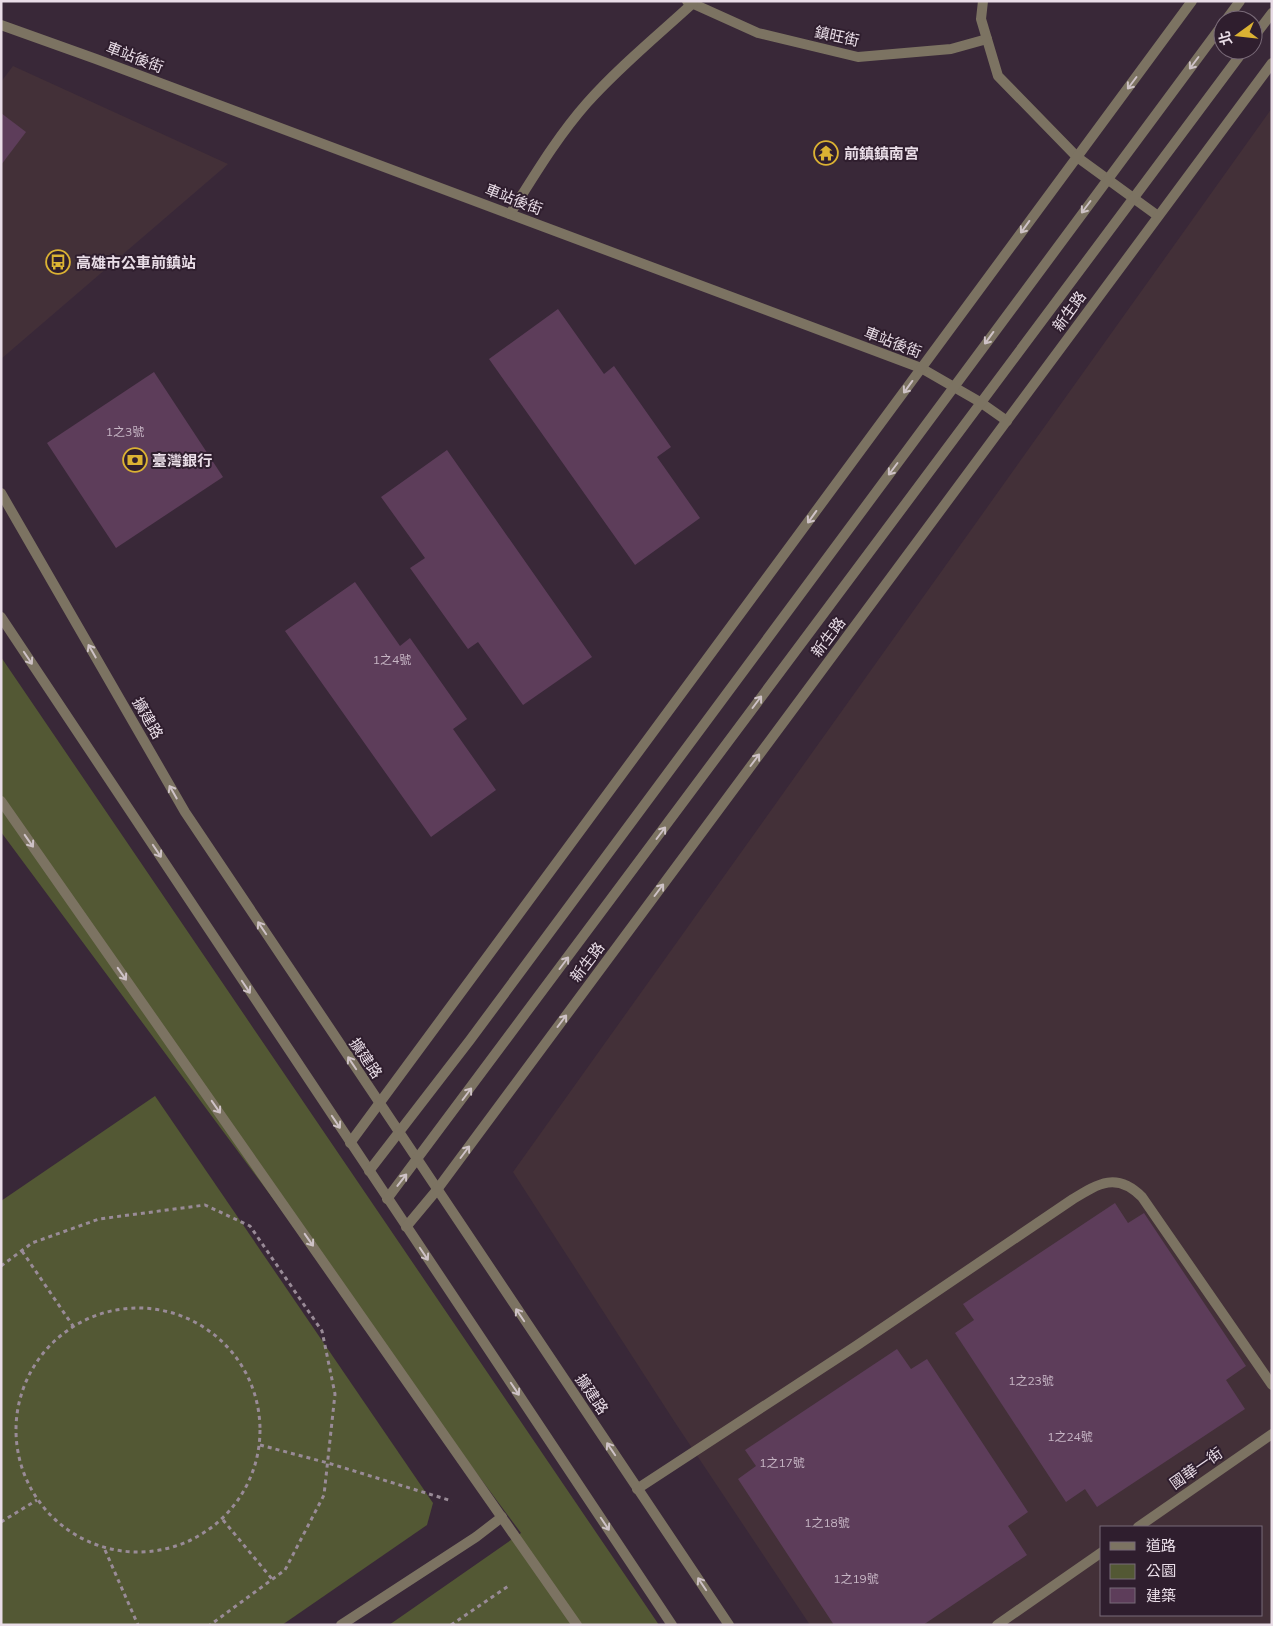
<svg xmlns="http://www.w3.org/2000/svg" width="1273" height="1626" font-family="Mulish,'Noto Sans TC',sans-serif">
  <rect width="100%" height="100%" fill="#392838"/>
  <!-- industrial -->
  <g fill="#433038" fill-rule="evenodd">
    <polygon points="13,66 228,164 1,359 1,82"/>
    <path d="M1272,108V1625H810L676,1424L513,1172ZM1102,1527H1262V1615H1102Z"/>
  </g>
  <!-- green -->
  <g fill="#535834">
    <polygon points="1,657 659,1625 389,1625 521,1533 1,832"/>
    <polygon points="155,1096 433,1503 427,1525 282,1625 1,1625 1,1201"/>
  </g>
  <!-- building -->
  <g fill="#5d3d5a">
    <polygon points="1,113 26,132 1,165"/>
    <polygon points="558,309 604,374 614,366 671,447 657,457 700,518 635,565 489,359"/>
    <polygon points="154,372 223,477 116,548 47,443"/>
    <polygon points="447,450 592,657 523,705 478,642 468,649 410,568 425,558 381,497"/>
    <polygon points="355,582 400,646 410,638 467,719 453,729 496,790 431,837 285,631"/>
    <polygon points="1115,1203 1128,1223 1144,1213 1246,1366 1226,1380 1245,1409 1097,1507 1085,1489 1066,1502 955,1333 974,1320 963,1304"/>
    <polygon points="897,1349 911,1369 927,1359 1028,1512 1008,1526 1027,1555 923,1625 834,1625 738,1479 756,1466 745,1450"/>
  </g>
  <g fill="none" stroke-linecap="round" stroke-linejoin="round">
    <!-- path -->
    <g stroke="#998b97" stroke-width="3" stroke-dasharray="4 4" stroke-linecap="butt">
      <polyline points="22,1251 73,1326"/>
      <polyline points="1,1266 32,1243 99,1219 205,1205 250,1226 322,1331 335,1394 324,1495 285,1570 210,1625"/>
      <circle cx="138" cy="1430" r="122"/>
      <polyline points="260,1445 328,1463 452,1501"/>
      <polyline points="223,1520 272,1579"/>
      <polyline points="1,1522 37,1500"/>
      <polyline points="105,1550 138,1625"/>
      <polyline points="451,1625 510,1585"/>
    </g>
    <!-- service -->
    <path stroke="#7c7362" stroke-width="10" d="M637,1489L856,1346L1073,1199C1099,1183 1117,1172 1142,1197L1272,1385"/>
    <!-- minor -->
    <g stroke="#7c7362" stroke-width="10">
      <polyline points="687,1 758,33 858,57 951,49 987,39"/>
      <polyline points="983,1 981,19 998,76 1077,157 1158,216"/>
      <polyline points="1,25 96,59 921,368 980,402 1007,421"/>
      <path d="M510,214C534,176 557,137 587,103C619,67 657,36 693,3"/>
      <polyline points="1,801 577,1625"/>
      <polyline points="1138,1527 1272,1434"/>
      <polyline points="341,1625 476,1537 502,1517"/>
      <polyline points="997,1625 1102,1552"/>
    </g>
    <!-- tertiary -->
    <g stroke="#7c7362" stroke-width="10">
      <polyline points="1226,20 1240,1"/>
      <polyline points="1253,38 1272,13"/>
      <polyline points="1,493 185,812 729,1625"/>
      <polyline points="1,617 672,1625"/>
      <polyline points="350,1143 1192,1"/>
      <polyline points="369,1171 470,1040 1223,24"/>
      <polyline points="387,1199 1244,50"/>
      <polyline points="406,1227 436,1191 1272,63"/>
    </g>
  </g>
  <!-- one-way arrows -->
  <defs><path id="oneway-shaft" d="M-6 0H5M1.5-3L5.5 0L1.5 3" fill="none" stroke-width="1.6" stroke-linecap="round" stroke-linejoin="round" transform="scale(1.25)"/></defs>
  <g stroke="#cec2c6">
    <use href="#oneway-shaft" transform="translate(1194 63) rotate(127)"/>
    <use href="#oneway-shaft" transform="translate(1132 83) rotate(127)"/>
    <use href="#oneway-shaft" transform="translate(1086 207) rotate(127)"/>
    <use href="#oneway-shaft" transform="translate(1025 227) rotate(126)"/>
    <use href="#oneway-shaft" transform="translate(989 338) rotate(126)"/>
    <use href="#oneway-shaft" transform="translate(908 387) rotate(126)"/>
    <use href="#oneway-shaft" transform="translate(893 469) rotate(127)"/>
    <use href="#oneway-shaft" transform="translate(812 517) rotate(126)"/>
    <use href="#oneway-shaft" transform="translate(92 651) rotate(-120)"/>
    <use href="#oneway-shaft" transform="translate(28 658) rotate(56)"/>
    <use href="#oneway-shaft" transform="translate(757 702) rotate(-53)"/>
    <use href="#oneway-shaft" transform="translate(755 760) rotate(-53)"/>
    <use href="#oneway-shaft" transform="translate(173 792) rotate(-120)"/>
    <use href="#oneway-shaft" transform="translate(661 833) rotate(-53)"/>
    <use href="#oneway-shaft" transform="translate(29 841) rotate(55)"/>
    <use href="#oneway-shaft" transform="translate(157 851) rotate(56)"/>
    <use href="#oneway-shaft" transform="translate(659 890) rotate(-53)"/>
    <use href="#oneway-shaft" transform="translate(262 928) rotate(-124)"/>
    <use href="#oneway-shaft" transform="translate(564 963) rotate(-53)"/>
    <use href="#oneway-shaft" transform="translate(122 974) rotate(55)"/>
    <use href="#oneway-shaft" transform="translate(246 987) rotate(56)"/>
    <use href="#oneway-shaft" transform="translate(562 1021) rotate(-53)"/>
    <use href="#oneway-shaft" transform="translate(352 1063) rotate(-124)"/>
    <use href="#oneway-shaft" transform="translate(467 1094) rotate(-53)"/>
    <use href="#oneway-shaft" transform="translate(216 1107) rotate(55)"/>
    <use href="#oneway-shaft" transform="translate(336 1122) rotate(56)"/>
    <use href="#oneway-shaft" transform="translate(465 1152) rotate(-53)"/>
    <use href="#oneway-shaft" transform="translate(402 1180) rotate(-52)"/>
    <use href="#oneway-shaft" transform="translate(309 1240) rotate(55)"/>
    <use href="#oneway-shaft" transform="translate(424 1254) rotate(56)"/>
    <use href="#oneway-shaft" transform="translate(520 1315) rotate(-124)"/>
    <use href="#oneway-shaft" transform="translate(515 1389) rotate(56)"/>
    <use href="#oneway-shaft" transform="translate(611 1449) rotate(-124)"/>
    <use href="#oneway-shaft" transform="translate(605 1524) rotate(56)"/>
    <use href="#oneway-shaft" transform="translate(702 1584) rotate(-124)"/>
  </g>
  <!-- icons -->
  <defs>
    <g id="temple-ring" transform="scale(1.25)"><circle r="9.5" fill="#2f1e2e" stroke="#dbb233" stroke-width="1.5"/><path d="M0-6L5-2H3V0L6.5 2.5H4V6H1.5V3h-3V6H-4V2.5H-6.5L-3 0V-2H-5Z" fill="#dbb233"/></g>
    <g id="bus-ring" transform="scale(1.25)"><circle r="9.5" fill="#2f1e2e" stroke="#dbb233" stroke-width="1.5"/><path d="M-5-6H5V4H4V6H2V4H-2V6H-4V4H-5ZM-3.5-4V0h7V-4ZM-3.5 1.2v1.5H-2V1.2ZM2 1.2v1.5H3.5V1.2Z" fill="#dbb233"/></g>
    <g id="bank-ring" transform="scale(1.25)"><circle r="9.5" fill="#2f1e2e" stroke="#dbb233" stroke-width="1.5"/><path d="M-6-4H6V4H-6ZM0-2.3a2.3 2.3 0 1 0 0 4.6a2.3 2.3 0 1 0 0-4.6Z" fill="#dbb233"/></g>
  </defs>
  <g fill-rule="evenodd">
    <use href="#temple-ring" x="826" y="153"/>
    <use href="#bus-ring" x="58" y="262"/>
    <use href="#bank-ring" x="135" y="460"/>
  </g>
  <g text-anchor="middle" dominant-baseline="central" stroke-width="4" stroke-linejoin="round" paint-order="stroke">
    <!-- number labels -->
    <g font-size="12" fill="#c6b5c4">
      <text x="125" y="431">1之3號</text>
      <text x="392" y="659">1之4號</text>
      <text x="1031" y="1380">1之23號</text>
      <text x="1070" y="1436">1之24號</text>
      <text x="782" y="1462">1之17號</text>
      <text x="827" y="1522">1之18號</text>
      <text x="856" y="1578">1之19號</text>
    </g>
    <!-- street labels -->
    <g font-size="15" fill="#e9dde7" stroke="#2f1e2e">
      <text transform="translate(837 36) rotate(12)">鎮旺街</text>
      <text transform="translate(135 57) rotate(21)">車站後街</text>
      <text transform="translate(514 199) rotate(21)">車站後街</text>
      <text transform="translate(1069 311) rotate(-54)">新生路</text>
      <text transform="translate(893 342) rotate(21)">車站後街</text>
      <text transform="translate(828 637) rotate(-53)">新生路</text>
      <text transform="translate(148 718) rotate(60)">擴建路</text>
      <text transform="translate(587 962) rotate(-53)">新生路</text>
      <text transform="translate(366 1058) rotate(56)">擴建路</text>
      <text transform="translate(592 1394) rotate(56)">擴建路</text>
      <text transform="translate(1196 1468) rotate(-35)">國華一街</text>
    </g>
    <!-- poi labels -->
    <g font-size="15" font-weight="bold" fill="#e9dde7" stroke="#2f1e2e" text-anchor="start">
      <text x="844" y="153">前鎮鎮南宮</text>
      <text x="76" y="262">高雄市公車前鎮站</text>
      <text x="152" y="460">臺灣銀行</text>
    </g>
  </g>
  <!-- border -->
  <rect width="1273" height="1626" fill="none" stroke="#e9dde7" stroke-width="5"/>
  <!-- legend -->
  <rect x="1100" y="1526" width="162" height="90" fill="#2f1e2e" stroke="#796a78"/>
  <rect x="1110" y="1542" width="25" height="8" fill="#7c7362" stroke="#796a78"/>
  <text x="1146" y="1551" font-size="15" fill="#e9dde7">道路</text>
  <rect x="1110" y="1564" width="25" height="15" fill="#535834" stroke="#796a78"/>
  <text x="1146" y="1576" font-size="15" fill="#e9dde7">公園</text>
  <rect x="1110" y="1588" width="25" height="15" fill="#5d3d5a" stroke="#796a78"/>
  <text x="1146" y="1601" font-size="15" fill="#e9dde7">建築</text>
  <!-- north arrow -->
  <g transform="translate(1238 35) rotate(255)"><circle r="24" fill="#2f1e2e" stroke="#796a78"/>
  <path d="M0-4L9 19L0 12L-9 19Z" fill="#dbb233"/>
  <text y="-8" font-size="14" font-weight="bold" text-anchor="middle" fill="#e9dde7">北</text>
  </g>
</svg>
